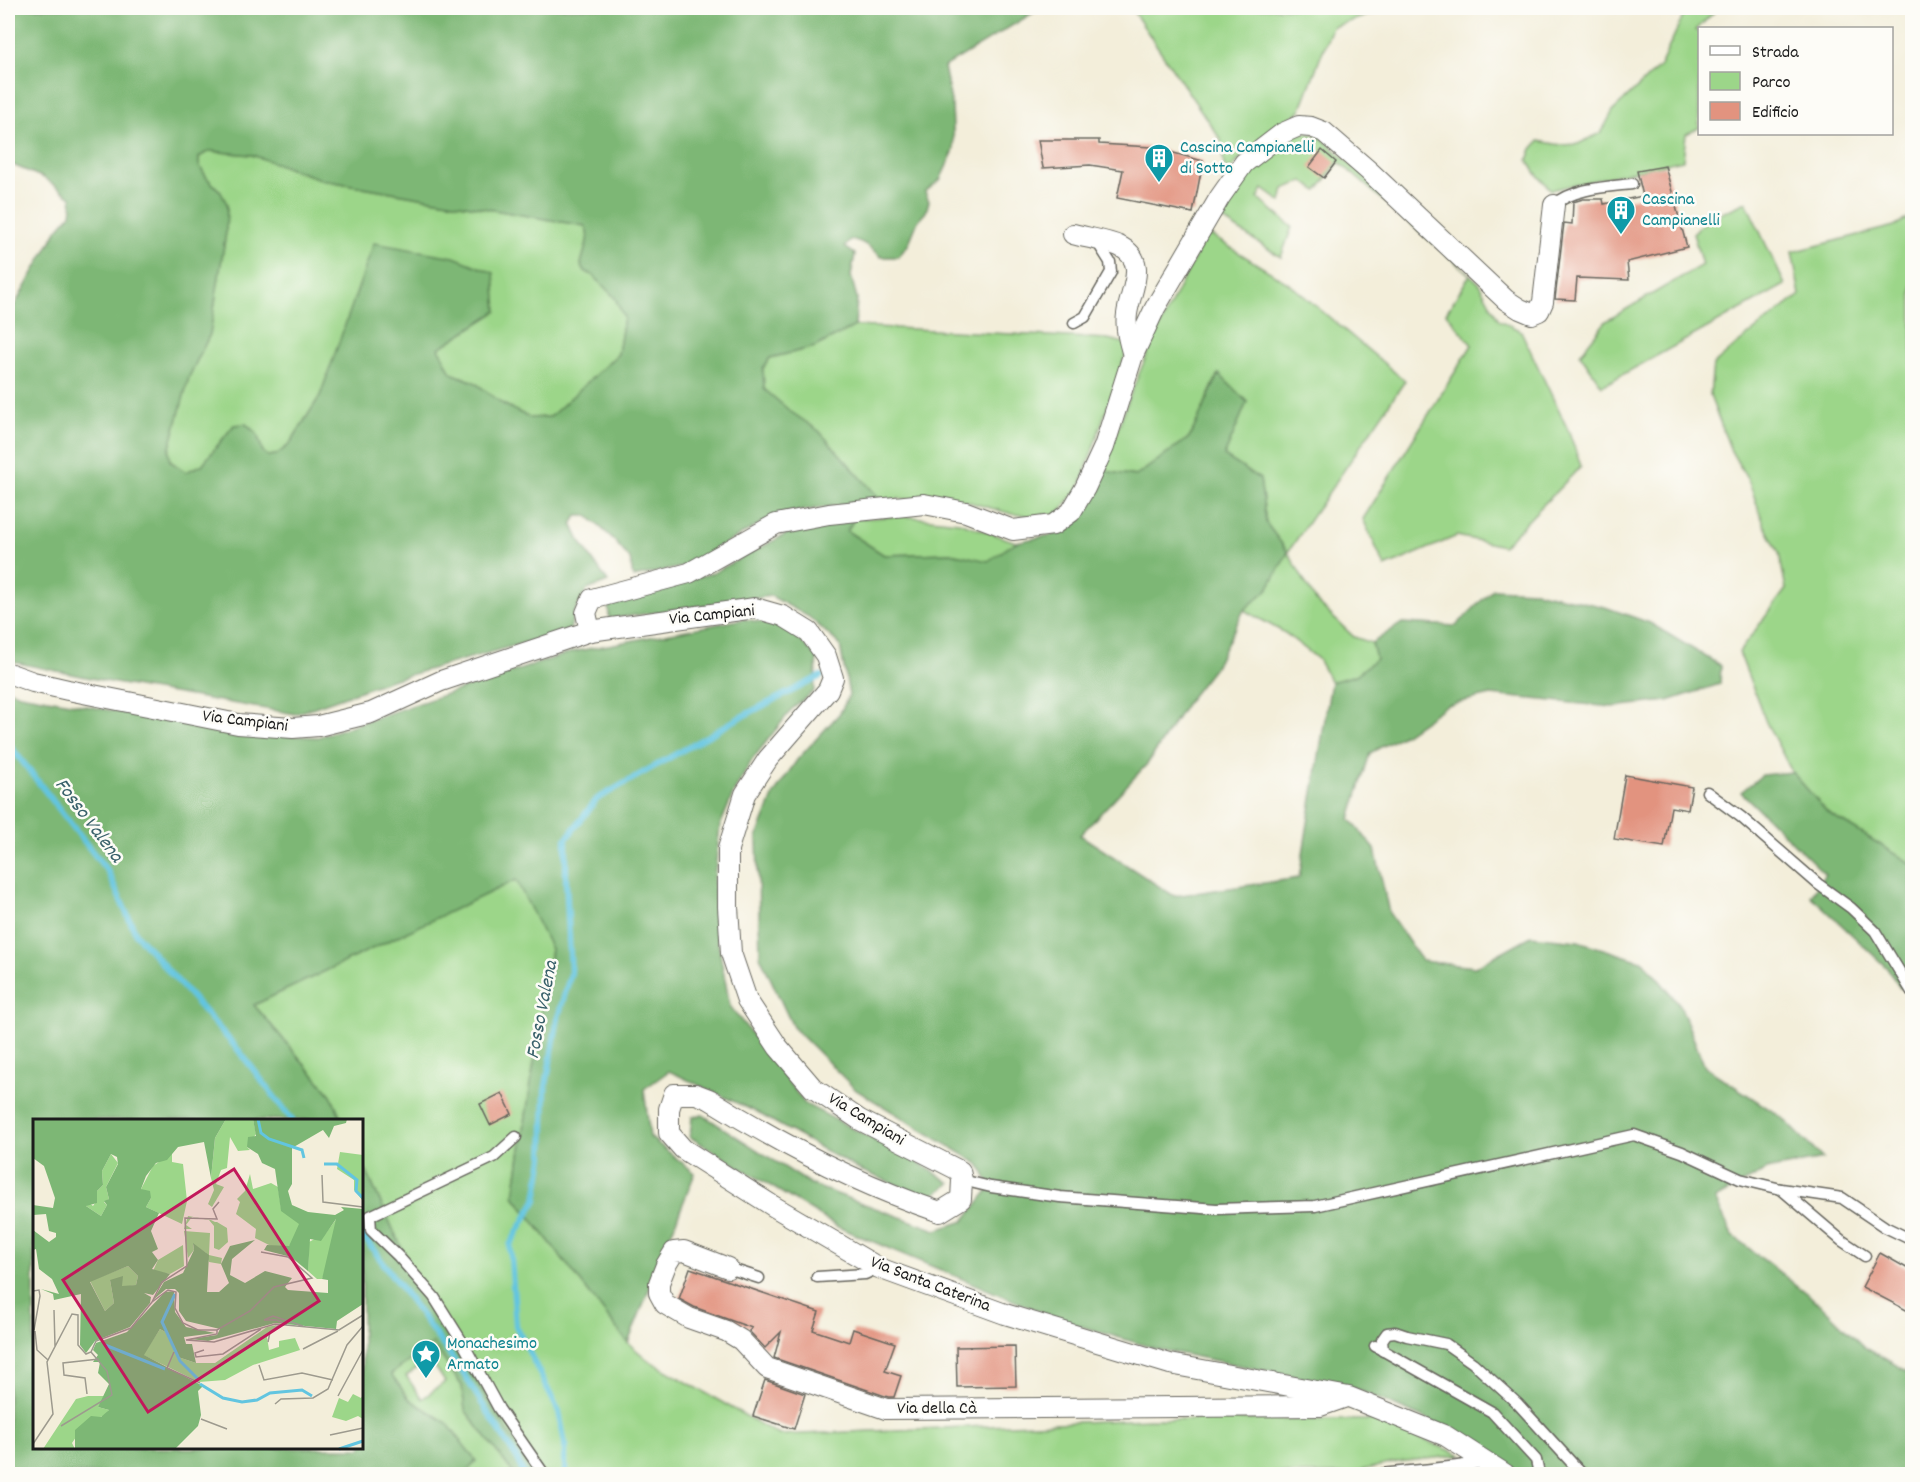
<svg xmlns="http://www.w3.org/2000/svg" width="1920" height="1482" font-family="Dekko,sans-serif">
  <rect width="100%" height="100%" fill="#fdfcf7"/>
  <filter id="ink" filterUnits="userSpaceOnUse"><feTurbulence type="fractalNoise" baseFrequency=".0167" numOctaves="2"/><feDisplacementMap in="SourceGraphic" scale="12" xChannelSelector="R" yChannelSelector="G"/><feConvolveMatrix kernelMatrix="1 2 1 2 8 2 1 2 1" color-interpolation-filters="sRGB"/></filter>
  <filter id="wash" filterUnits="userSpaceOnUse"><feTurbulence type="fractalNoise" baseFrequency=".008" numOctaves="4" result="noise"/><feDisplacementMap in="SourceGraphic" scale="24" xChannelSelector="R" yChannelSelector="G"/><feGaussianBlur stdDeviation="1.35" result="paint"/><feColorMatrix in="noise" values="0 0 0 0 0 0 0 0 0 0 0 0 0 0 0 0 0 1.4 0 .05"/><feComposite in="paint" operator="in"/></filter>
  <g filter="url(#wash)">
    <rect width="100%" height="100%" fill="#f3eeda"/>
    <!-- green -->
    <g fill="#9cd689" stroke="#5c7952" stroke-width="1.5" fill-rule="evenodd">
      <polygon points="1131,8 1391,8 1332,27 1300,111 1251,147 1229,171 1224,166 1221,140"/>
      <polygon points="1687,8 1718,8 1696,30 1700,32 1699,128 1686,134 1683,160 1551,190 1535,172 1528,160 1532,149 1539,141 1561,145 1578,144 1601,133 1613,111 1660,66"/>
      <polygon points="1295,132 1308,133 1322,138 1470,275 1478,282 1499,320 1521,331 1569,432 1581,466 1503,546 1457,536 1385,567 1363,519 1472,345 1446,313 1470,275 1339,162 1317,191 1303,181 1284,189 1281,202 1263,189 1258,198 1292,227 1281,257 1220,218 1240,182 1269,149"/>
      <path d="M209,151L252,155L323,180L585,226C592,237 583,252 581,265L585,271L594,276L615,298L624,317L618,354L550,417L530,418L503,404L474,382L451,373L439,348L497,311L330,369L320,396L289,445L276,455L268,456L263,452L257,434L246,424L234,425L202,465L186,472L170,461L169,451L189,377L210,334L226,232L227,204L220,191L207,178L199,165V157Z"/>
      <polygon points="1746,202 1785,285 1602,386 1580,354 1606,321 1702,265 1693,233 1707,220"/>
      <polygon points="1912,216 1912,864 1828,813 1792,772 1766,722 1739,652 1786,589 1779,553 1764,524 1749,482 1731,451 1710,396 1713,365 1736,345 1800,295 1792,252 1894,226"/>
      <path d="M1206,236H1212L1291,285L1405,381L1288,552L1316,601L1354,637L1372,643L1376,659L1356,675L1331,682L1318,659L1285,633L1244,610L1268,589L1288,552L1266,523L1260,479L1224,456L1247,402L1218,374L1190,437L1136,476L1110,472L1105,469C1128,388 1166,311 1206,236Z"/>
      <polygon points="855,326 1108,339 1129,344 1079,489 1057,514 1031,516 1012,514 958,499 880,499 819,431 791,412 764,389 763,368 770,358 815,347"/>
      <polygon points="903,516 959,522 1016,542 988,562 951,553 884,555 847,531 854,519"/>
      <polygon points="517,879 551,949 514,1196 628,1343 648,1360 779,1435 1149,1419 1373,1420 1462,1455 1398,1462 1345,1474 535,1474 426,1301 362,1162 362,1120 342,1120 331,1095 254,1005"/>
      <path d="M433,1344L462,1386L465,1410L514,1474H465L475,1461L447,1423L409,1399L391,1374ZM430,1359L445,1382L422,1399L406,1376Z"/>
    </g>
    <!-- forest -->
    <g fill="#7db775" stroke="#4c6a48" stroke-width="1.5" fill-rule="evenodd">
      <path d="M8,8H1041L944,67L952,106L954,150L940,180L925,192L929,201L926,212L918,221L908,245L898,257H881C873,250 862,239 850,240L845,247L855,254L851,276L857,298L855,326L815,347L770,358L763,368L764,389L791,412L819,431L880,499L775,515L687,566L633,577L630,559L611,537L588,516H577L572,524L581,543L608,582L587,590L574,613L570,630L388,681L295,714L115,683L8,661V317L58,229L71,214L72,206L71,197L44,178L8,163ZM209,151L252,155L323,180L585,226C592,237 583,252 581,265L585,271L594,276L615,298L624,317L618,354L550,417L530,418L503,404L474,382L451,373L439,348L497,311L494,273L454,257L374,243L320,396L289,445L276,455L268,456L263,452L257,434L246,424L234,425L202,465L186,472L170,461L169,451L189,377L210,334L226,232L227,204L220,191L207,178L199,165V157Z"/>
      <polygon points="1219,374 1247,402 1224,456 1260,479 1266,523 1288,552 1268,589 1244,610 1216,665 1188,701 1148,763 1080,835 1174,896 1299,878 1331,682 1356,675 1376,659 1372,643 1402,623 1456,626 1493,589 1535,591 1605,607 1650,623 1721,666 1720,684 1668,701 1612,707 1491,695 1447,705 1405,734 1370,753 1350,819 1375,849 1389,913 1422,961 1475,967 1531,936 1578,941 1644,962 1680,1005 1705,1067 1783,1118 1823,1159 1766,1170 1715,1199 1732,1235 1820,1304 1864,1347 1912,1374 1912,1474 1521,1474 1458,1433 1354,1388 1157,1349 1060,1320 838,1227 690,1137 692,1117 703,1115 812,1185 936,1230 964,1221 991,1187 979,1164 856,1090 793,1027 760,956 757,837 774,794 797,760 840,713 849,695 840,645 809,617 771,596 609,619 608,601 713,573 788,533 854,519 847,531 884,555 951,553 988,561 1016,542 1066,532 1083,507 1105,469 1110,472 1136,476 1190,437"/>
      <polygon points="744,619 785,626 817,657 814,691 792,709 752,760 734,792 720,826 714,881 717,937 730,1006 805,1104 921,1164 951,1183 929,1198 860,1170 756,1112 669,1071 644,1089 650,1137 695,1173 628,1343 514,1196 551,949 516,880 254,1005 331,1095 342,1120 34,1120 34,1448 362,1448 362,1162 426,1301 535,1474 514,1474 465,1410 462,1386 433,1344 391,1374 409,1399 447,1423 476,1461 465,1474 8,1474 8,690 20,694 242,734 318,737 572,652"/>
      <polygon points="1792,772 1828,813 1912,864 1912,984 1900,988 1887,968 1811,896 1825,874 1741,792 1762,775"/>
    </g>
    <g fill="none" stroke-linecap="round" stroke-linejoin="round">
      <!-- stream -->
      <g stroke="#62c5e0" stroke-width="6">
        <polyline points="8,743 108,872 136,934 240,1052 292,1120"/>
        <polyline points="362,1234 461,1370 516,1457 524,1474"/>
        <polyline points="565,1474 565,1444 559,1412 516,1326 510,1245 536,1200 543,1157 545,1091 558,1017 571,973 566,881 566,839 597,799 739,718 821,676"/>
      </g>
    </g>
    <g id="blocks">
      <!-- building -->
      <g fill="#e2937f">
        <polygon points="1038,140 1099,140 1099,144 1152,147 1203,161 1193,213 1117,198 1123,170 1090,165 1043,168"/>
        <polygon points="1322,150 1336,162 1324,178 1309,167"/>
        <polygon points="1665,166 1687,247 1627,262 1629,280 1577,278 1575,300 1555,299 1564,223 1572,224 1573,202 1583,199 1603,199 1604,204 1643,196 1637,171"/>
        <polygon points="1625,775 1692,787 1688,810 1671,807 1664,847 1614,839"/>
        <polygon points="502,1093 512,1114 490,1125 480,1104"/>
        <polygon points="1880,1253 1912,1271 1912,1313 1862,1287"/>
        <polygon points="690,1268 819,1312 813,1330 849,1342 853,1329 895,1343 885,1371 901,1376 894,1397 888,1397 774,1358 781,1332 765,1348 749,1331 752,1328 694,1307 679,1299"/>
        <polygon points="1015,1346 1016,1386 957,1387 956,1347"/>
        <polygon points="765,1380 805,1394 794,1429 753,1416"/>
      </g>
    </g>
  </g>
  <g filter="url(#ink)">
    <use href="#blocks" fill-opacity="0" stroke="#67665e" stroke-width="1.5"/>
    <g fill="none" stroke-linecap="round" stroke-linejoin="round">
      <!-- service casing -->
      <g stroke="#67665e" stroke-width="13">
        <g id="service">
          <path d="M1554,205C1574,188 1606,187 1632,184"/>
          <polyline points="1074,323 1085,317 1111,272 1110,262 1096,240"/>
          <polyline points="1707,792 1741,817 1818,884 1851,908 1875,931 1912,992"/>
          <polyline points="516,1137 494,1157 370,1216 371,1230 398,1256 434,1297 464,1345 499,1409 544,1474"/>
          <polyline points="962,1180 991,1187 1060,1197 1216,1209 1315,1206 1634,1135 1682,1152 1740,1179 1781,1189 1842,1198 1885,1227 1912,1240"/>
          <polyline points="1781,1189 1841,1240 1865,1256"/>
          <polyline points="728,1268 759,1278"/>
          <polyline points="817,1277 865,1274 878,1268"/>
          <polyline points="1375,1346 1492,1412 1536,1460 1539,1474"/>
          <polyline points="1383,1351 1382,1340 1387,1333 1395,1332 1407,1336 1446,1344 1473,1363 1518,1404 1582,1474"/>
          <path d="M1382,1474C1417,1470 1451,1468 1485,1462"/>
        </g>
      </g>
      <!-- minor casing -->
      <g stroke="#67665e" stroke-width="22">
        <g id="minor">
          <path d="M1073,234C1088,238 1105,240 1119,246C1150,261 1130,290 1127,314C1125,328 1129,342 1133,355"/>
          <polyline points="590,631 586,613 592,599 689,573 776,524 829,514 924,504 966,512 1013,530 1053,525 1071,512 1085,488 1104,447 1133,355 1155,308 1220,197 1244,163 1283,133 1299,126 1311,127 1324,132 1369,171 1506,300 1520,309 1532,314 1539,311 1543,302 1554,205"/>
          <path d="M8,673L33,682L68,690L238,724L293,728L318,726L371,713L441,681L590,631L755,608L783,616L809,632L826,656L833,678L828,690L768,759L745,794L728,849V907L731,953L747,1000L778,1047L813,1088L860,1120L960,1171L962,1180L961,1199L940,1212C858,1184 782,1145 709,1099L696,1094H674L669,1109V1133L683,1149L773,1206L879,1268L1005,1314L1170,1364L1349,1397L1446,1436L1505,1474"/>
          <polyline points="728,1268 684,1251 674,1252 666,1265 659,1283 659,1293 665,1304 689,1318 726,1331 741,1340 767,1368 886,1409 1320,1406 1346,1397"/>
        </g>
      </g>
      <!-- service -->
      <use href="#service" stroke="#fff" stroke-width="10"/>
      <!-- minor -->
      <use href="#minor" stroke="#fff" stroke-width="20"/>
    </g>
  </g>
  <!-- icons -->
  <defs>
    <g id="building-pin" transform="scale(1.5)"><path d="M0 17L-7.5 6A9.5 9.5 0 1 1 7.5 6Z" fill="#0f9aa8" stroke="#fdfcf7"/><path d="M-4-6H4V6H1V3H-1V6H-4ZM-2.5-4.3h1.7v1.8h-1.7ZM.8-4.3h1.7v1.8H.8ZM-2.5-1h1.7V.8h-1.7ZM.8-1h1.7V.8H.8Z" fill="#fff"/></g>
    <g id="sight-pin" transform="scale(1.5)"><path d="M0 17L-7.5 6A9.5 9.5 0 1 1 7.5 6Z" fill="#0f9aa8" stroke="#fdfcf7"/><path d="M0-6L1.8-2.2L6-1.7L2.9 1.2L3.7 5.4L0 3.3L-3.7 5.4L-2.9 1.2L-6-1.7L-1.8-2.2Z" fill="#fff"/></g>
  </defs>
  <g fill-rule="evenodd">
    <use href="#building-pin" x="1159" y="158"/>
    <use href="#building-pin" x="1621" y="210"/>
    <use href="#sight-pin" x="426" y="1354"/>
  </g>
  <g text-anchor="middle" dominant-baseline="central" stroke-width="5" stroke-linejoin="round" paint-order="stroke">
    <!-- culture labels -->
    <g font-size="18" fill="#0d838f" stroke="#fdfcf7" text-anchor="start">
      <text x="1180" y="148">Cascina Campianelli<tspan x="1180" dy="21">di Sotto</tspan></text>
      <text x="1642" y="200">Cascina<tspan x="1642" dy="21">Campianelli</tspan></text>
      <text x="447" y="1344">Monachesimo<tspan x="447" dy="21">Armato</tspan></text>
    </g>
    <!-- street labels -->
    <g font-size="18" fill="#1c1c1c" stroke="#fdfcf7">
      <text transform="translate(712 616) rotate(-6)">Via Campiani</text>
      <text transform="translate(245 722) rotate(7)">Via Campiani</text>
      <text transform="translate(866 1120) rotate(31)">Via Campiani</text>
      <text transform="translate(930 1285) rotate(21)">Via Santa Caterina</text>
      <text x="937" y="1409">Via della Cà</text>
    </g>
    <!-- water labels -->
    <g font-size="20" font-style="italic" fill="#38606a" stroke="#fdfcf7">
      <text transform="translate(88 821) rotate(53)">Fosso Valena</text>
      <text transform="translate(543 1010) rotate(-79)">Fosso Valena</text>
    </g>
  </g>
  <!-- overview -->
  <g transform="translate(33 1119)">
    <rect width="330" height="330" fill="#f3eeda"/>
    <path d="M193,0H220L223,15L214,28L217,31L205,32L197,18L194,49L188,51L183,65L191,68L179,88L175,85L181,71L178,59L182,19ZM307,33L330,36V82L321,71V61L304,50ZM139,34V43L150,45L154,82L149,105L113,88L118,79L108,70L120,47ZM78,35L85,44L73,68L76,80L71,83L74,86L68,97L53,87L55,83L60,87L64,81V72L70,66L69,52ZM217,55L220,70L238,64L245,68L248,89L266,104L270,118L265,117L256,127L240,128L222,119L223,110L203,95L207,83L204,80L212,72ZM155,97L178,101L182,103H184L194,109L195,123L186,131L181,129V107L176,101L159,98L153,106L159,110H151ZM304,99L293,150L289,160H284L275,152L276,123L293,114ZM151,112L177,114L176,136L189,139L188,145L176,143L173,134L160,125L161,131L155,139ZM150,126L151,147L137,155L120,152L125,141ZM95,147L105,157L103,166L91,168L77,161L81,184L72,192L57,162ZM244,206L234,218L236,231L246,228V222L262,219L267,231L220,246L192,261L166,263L110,236L127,210L134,214L145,238L163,244H182L234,208ZM320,275L328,279L330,276V300L325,297L313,302L299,298L306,279L315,283ZM55,277H72L65,288L76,291L72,296L52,305L39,324L42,330H10L43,280Z" fill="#9cd689"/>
    <path d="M0,0H193L182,19L178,59L171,23L145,28L134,41L123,44L113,57L108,70L117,72L118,79L113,88L126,94L118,112L125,130L119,133L125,141L119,150L137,155L120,176L111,174L118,178L117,184L97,208L62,222L53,234L47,226L48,175L21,181L20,175L8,170L26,175L19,160L6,150L3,130L0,131V111L16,123L23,118V114L16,112L13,95L0,96V86L20,89L22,79L11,47L0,39ZM78,35L84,38L85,45L73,68L76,80L71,82L74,86L68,97L53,87L64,84V72L70,66L69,52ZM95,147L105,157L103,166L89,167L90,157L77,161L81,184L72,192L57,163ZM220,0H314L313,4L301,7L296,19L290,11L259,29V65L255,72L259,86L275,93L302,96L311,91L308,88L330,90V185L304,202L303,210L242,204L175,222L157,220L184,216L187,210L153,202L146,192V174L142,170H133L120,181L131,163L150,154L161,131L160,124L176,136L174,173H186L196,164L188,145L197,127L222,121L199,140L197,156L212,164L232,152L259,159L252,168L255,171L295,174V161L289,160L303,100L288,122L277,120L275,152L258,138L231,131L234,126L256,127L266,105L248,92L242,50L229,44L225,35L214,28L215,18L223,17ZM141,172L142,193L153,208L182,214L151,218L153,225H159L163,244L145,238L134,214L127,210L111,236L170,267L165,272L168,296L165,307L142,330H42V311L58,297L68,298L76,291L65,288L76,265L65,254L67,243H60L65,236L60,231L63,224L94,213L132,173Z" fill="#7db775" fill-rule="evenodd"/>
    <path fill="none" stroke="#62c5e0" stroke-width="3" d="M225,0L228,14L236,20L269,31L271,39M291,45H304L324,61L323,72L330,79M142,175L129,203L147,242L166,261M72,226L132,250M167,265L190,279L209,283L224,281L237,274L269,271L279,277M306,330L330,322"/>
    <path fill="none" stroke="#9d9a8e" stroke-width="1.5" d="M289,56L290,83L330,88M0,172L6,171L7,177L1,211M119,183L129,163L154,147L152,99L184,100L180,90L186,83M21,191L22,227M231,201L240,197L270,207M231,201H244L254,206M184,211V215L153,221L181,223L242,205L306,211L330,196M2,212L4,231L15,241M235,223L237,213L246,206M270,230L305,212M171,231L162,234L163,238L190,235L228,210M141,233L134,249L167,264M226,246L231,261L269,254L300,261M54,275L52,259L31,256L30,244L66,240M305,277L330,231M242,285L248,280L280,279L295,270L314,226L330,207M168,300L194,310M28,307L79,276L74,252L58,233M297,316L330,309M0,325L20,295L14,243L39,195L45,196V226L53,235L58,233L63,222L98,209L119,183L135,171L143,173L142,189L150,204L165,211H184L217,192L241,168L279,159L255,138L228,133"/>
    <path fill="#c2185b" fill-opacity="0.15" stroke="#c2185b" stroke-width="3" d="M201,50L286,182L115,293L30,161Z"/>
    <rect width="330" height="330" fill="none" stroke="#1c1c1c" stroke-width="3"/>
  </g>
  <!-- margin -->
  <rect width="1920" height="1482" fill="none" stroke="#fdfcf7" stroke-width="30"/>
  <!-- legend -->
  <rect x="1698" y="27" width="195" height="108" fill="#fdfcf7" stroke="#a3a29f" stroke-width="1.5"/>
  <rect x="1710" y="46" width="30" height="9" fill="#ffffff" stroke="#a3a29f" stroke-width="1.5"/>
  <text x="1752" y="57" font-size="18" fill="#1c1c1c">Strada</text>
  <rect x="1710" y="72" width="30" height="18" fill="#9cd689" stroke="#a3a29f" stroke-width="1.5"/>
  <text x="1752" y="87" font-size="18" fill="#1c1c1c">Parco</text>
  <rect x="1710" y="102" width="30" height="18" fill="#e2937f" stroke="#a3a29f" stroke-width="1.5"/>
  <text x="1752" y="117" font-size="18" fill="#1c1c1c">Edificio</text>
</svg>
